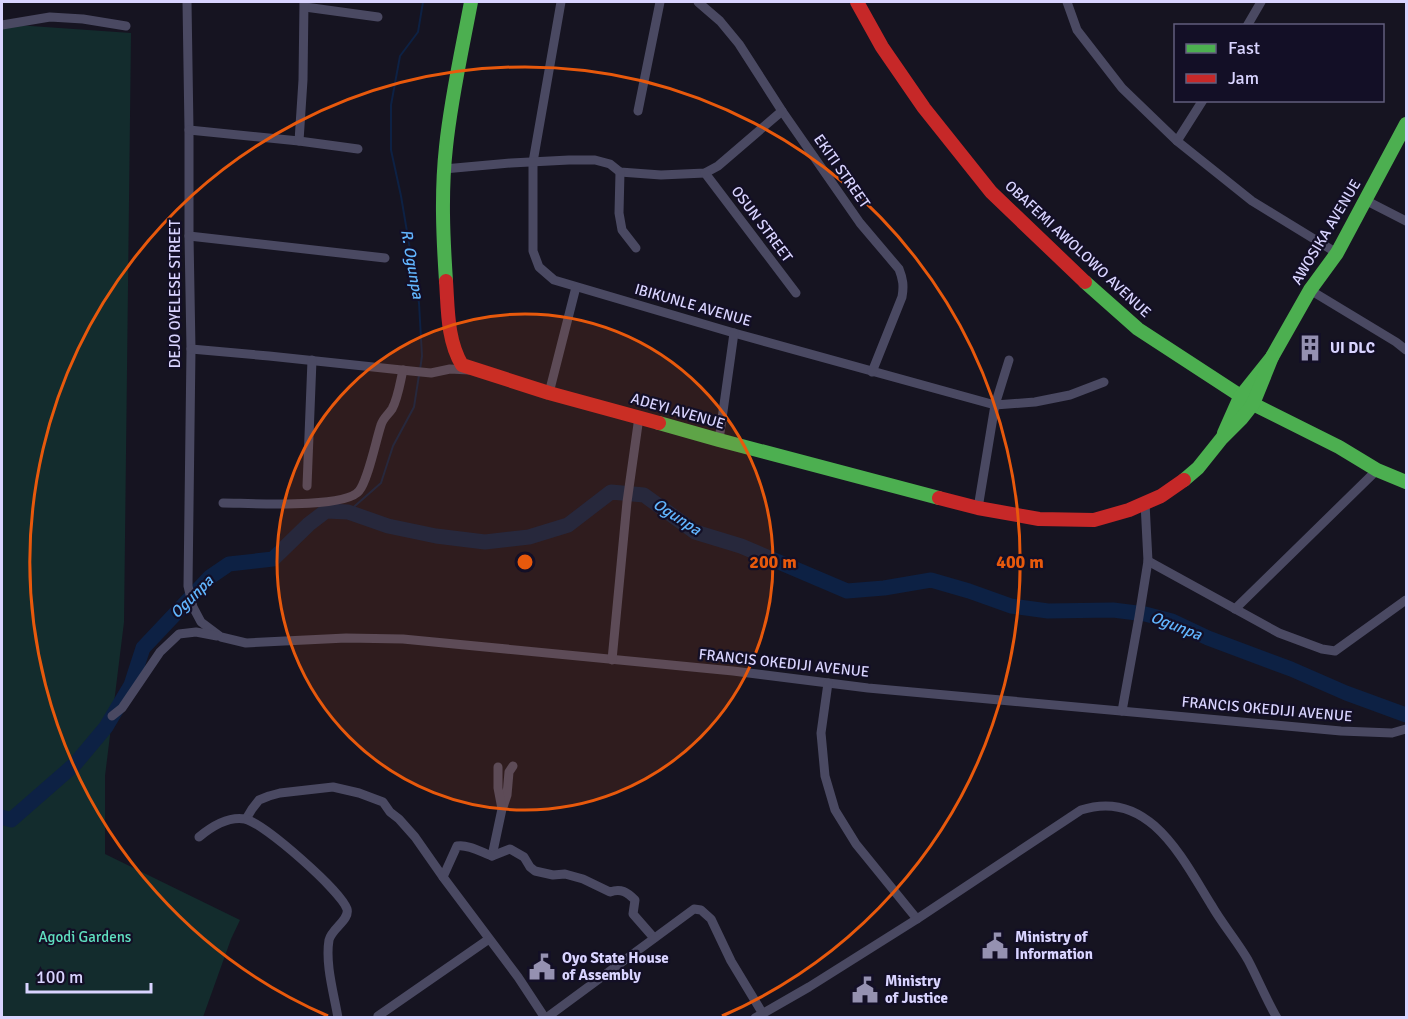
<svg xmlns="http://www.w3.org/2000/svg" width="1408" height="1019" font-family="Signika,sans-serif">
  <rect width="100%" height="100%" fill="#161421"/>
  <!-- green -->
  <polygon fill="#132c2d" points="2,24 131,33 124,622 105,776 105,854 240,920 231,939 203,1017 2,1017"/>
  <g fill="none" stroke-linecap="round" stroke-linejoin="round">
    <!-- stream -->
    <g stroke="#0d2144" stroke-width="2">
      <polyline points="420,370 422,356 419,303 401,196 391,150 391,105 400,56 418,32 423,2"/>
      <polyline points="348,512 381,483 393,446 414,407 419,375"/>
    </g>
    <!-- river -->
    <polyline stroke="#0d2144" stroke-width="15" points="2,817 11,820 75,764 106,727 131,685 143,648 210,577 229,564 273,559 309,524 326,511 348,512 388,526 436,536 485,542 529,537 568,525 611,492 644,495 695,532 741,546 847,591 884,588 931,580 969,591 1011,606 1048,611 1113,610 1145,614 1172,621 1208,638 1291,669 1346,693 1406,715"/>
    <!-- street -->
    <g stroke="#4a4962" stroke-width="9">
      <polyline points="187,2 189,130 189,236 191,349 188,586 193,607 201,622 221,637 246,643 346,638 403,639 733,671 868,688 1341,731 1392,733 1406,729"/>
      <polyline points="561,2 533,162 533,251 539,267 554,280 734,333 995,405 1035,402 1070,395 1104,382"/>
      <path d="M698,2L720,21L739,44L782,111L860,223L899,269C903,279 904,286 902,297L872,372"/>
      <polyline points="1067,2 1077,30 1122,88 1177,141 1252,201 1337,253"/>
      <polyline points="305,7 378,17"/>
      <polyline points="2,25 50,17 83,19 126,26"/>
      <polyline points="1247,26 1261,2"/>
      <polyline points="638,111 660,2"/>
      <polyline points="189,130 299,141 358,149"/>
      <polyline points="299,141 303,80 304,2"/>
      <polyline points="1177,141 1203,100"/>
      <polyline points="444,169 511,163 569,160 595,160 610,164 620,172 661,175 705,173 718,166 782,111"/>
      <polyline points="620,172 619,213 622,230 636,248"/>
      <polyline points="705,173 796,293"/>
      <polyline points="1365,200 1406,221"/>
      <polyline points="189,236 385,258"/>
      <polyline points="1310,290 1396,342 1406,350"/>
      <polyline points="191,349 269,356 411,371 431,373 450,369 469,370"/>
      <polyline points="549,393 576,287"/>
      <polyline points="719,440 734,333"/>
      <polyline points="307,486 312,360"/>
      <path d="M223,503C248,503 345,509 359,491C368,480 376,440 381,425C383,418 388,415 392,409C398,398 400,383 403,370"/>
      <polyline points="978,508 995,405 1009,360"/>
      <polyline points="1148,561 1279,633 1322,649 1335,651 1406,600"/>
      <polyline points="1235,609 1377,470"/>
      <polyline points="612,660 627,502 639,417"/>
      <polyline points="828,683 821,733 825,776 835,810 856,844 917,919"/>
      <polyline points="1122,711 1139,617 1148,561 1145,503"/>
      <polyline points="112,716 122,708 160,652 179,634 196,632 217,636"/>
      <polyline points="503,807 507,795 509,772 513,766"/>
      <polyline points="246,819 252,809 259,800 269,796 280,793 333,787 359,793 383,802 390,812 399,819 415,837 443,877 518,977 545,1018"/>
      <path d="M199,837C211,827 227,816 245,819C264,823 341,891 347,909C350,920 332,928 329,940C325,964 334,994 338,1018"/>
      <polyline points="492,856 502,809 498,788 498,767"/>
      <path d="M443,877L457,846C468,844 481,852 492,856L510,849L524,857L530,867L535,871L553,875L565,874L583,879L610,892C621,888 627,892 635,900L633,914L654,938"/>
      <polyline points="379,1018 378,1016 489,939"/>
      <polyline points="546,1018 694,909 701,910 711,919 731,961 763,1014"/>
      <path d="M755,1018L809,987L917,919L1081,810C1149,788 1182,858 1212,906C1223,925 1237,941 1248,960C1258,979 1266,999 1277,1018"/>
    </g>
    <!-- fast -->
    <g stroke="#4caf50" stroke-width="14">
      <path d="M446,281C443,236 441,192 446,147C451,98 462,50 471,2"/>
      <polyline points="1085,282 1138,329 1253,404 1339,447 1377,470 1406,482"/>
      <polyline points="659,423 719,440 939,498"/>
      <polyline points="1224,433 1240,397 1272,357 1310,290 1337,253 1406,124"/>
      <polyline points="1184,480 1198,468 1222,438 1242,418 1253,404 1272,357"/>
    </g>
    <!-- jam -->
    <g stroke="#c62828" stroke-width="14">
      <polyline points="857,2 882,47 924,108 991,192 1085,282"/>
      <path d="M446,281C448,309 447,340 462,365L549,393L659,423"/>
      <polyline points="939,498 978,508 1039,519 1094,520 1129,510 1161,496 1184,480"/>
    </g>
  </g>
  <!-- distance rings -->
  <circle cx="525" cy="562" r="248" fill="#e8590c" fill-opacity=".12"/>
  <g fill="none" stroke="#e8590c" stroke-width="3">
    <circle cx="525" cy="562" r="248"/>
    <path d="M328 1016A495 495 0 1 1 722 1016"/>
  </g>
  <!-- icons -->
  <defs>
    <g id="building-bare" transform="scale(2.07)"><path d="M-4-6H4V6H1V3H-1V6H-4ZM-2.5-4.3h1.7v1.8h-1.7ZM.8-4.3h1.7v1.8H.8ZM-2.5-1h1.7V.8h-1.7ZM.8-1h1.7V.8H.8Z" fill="#9591b1" stroke="#130f26" stroke-width="2.5" paint-order="stroke"/></g>
    <g id="civic-bare" transform="scale(2.07)"><path d="M-.6-6.5H3V-4.5H.6V-3L4-1V1h2V6H-6V1h2V-1L-.6-3ZM-1.2 2.5V6h2.4V2.5Z" fill="#9591b1" stroke="#130f26" stroke-width="2.5" paint-order="stroke"/></g>
  </defs>
  <g fill-rule="evenodd">
    <use href="#building-bare" x="1310" y="348"/>
    <use href="#civic-bare" x="995" y="946"/>
    <use href="#civic-bare" x="542" y="967"/>
    <use href="#civic-bare" x="865" y="990"/>
  </g>
  <g text-anchor="middle" dominant-baseline="central" stroke-width="4.5" stroke-linejoin="round" paint-order="stroke">
    <!-- street labels -->
    <g font-size="15" fill="#d9d4ff" stroke="#130f26">
      <text transform="translate(842 171) rotate(55)">EKITI STREET</text>
      <text transform="translate(762 224) rotate(53)">OSUN STREET</text>
      <text transform="translate(1326 232) rotate(-59)">AWOSIKA AVENUE</text>
      <text transform="translate(1078 249) rotate(43)">OBAFEMI AWOLOWO AVENUE</text>
      <text transform="translate(175 294) rotate(-90)">DEJO OYELESE STREET</text>
      <text transform="translate(693 305) rotate(16)">IBIKUNLE AVENUE</text>
      <text transform="translate(678 411) rotate(16)">ADEYI AVENUE</text>
      <text transform="translate(784 663) rotate(6)">FRANCIS OKEDIJI AVENUE</text>
      <text transform="translate(1267 709) rotate(5)">FRANCIS OKEDIJI AVENUE</text>
    </g>
    <!-- poi labels -->
    <g font-size="15" font-weight="bold" fill="#d9d4ff" stroke="#130f26" text-anchor="start">
      <text x="1330" y="348">UI DLC</text>
      <text x="1015" y="937">Ministry of<tspan x="1015" dy="17">Information</tspan></text>
      <text x="562" y="958">Oyo State House<tspan x="562" dy="17">of Assembly</tspan></text>
      <text x="885" y="981">Ministry<tspan x="885" dy="17">of Justice</tspan></text>
    </g>
    <!-- park labels -->
    <g font-size="15" fill="#5fe0c0" stroke="#130f26">
      <text x="85" y="937">Agodi Gardens</text>
    </g>
    <!-- water labels -->
    <g font-size="16" font-style="italic" fill="#62b6ff" stroke="#130f26">
      <text transform="translate(412 264) rotate(80)">R. Ogunpa</text>
      <text transform="translate(677 517) rotate(33)">Ogunpa</text>
      <text transform="translate(192 597) rotate(-45)">Ogunpa</text>
      <text transform="translate(1176 626) rotate(21)">Ogunpa</text>
    </g>
  </g>
  <circle cx="525" cy="562" r="9" fill="#e8590c" stroke="#130f26" stroke-width="3"/>
  <g font-size="18" text-anchor="middle" font-weight="bold" fill="#e8590c" stroke="#130f26" stroke-width="4.5" stroke-linejoin="round" paint-order="stroke">
    <text x="773" y="568">200 m</text>
    <text x="1020" y="568">400 m</text>
  </g>
  <!-- border -->
  <rect width="1408" height="1019" fill="none" stroke="#d9d4ff" stroke-width="6"/>
  <!-- legend -->
  <rect x="1174" y="24" width="210" height="78" fill="#130f26" stroke="#625e7d" stroke-width="1.5"/>
  <rect x="1186" y="44" width="30" height="9" fill="#4caf50" stroke="#625e7d" stroke-width="1.5"/>
  <text x="1228" y="54" font-size="18" fill="#d9d4ff">Fast</text>
  <rect x="1186" y="74" width="30" height="9" fill="#c62828" stroke="#625e7d" stroke-width="1.5"/>
  <text x="1228" y="84" font-size="18" fill="#d9d4ff">Jam</text>
  <!-- scale -->
  <path d="M27 983v9h124v-9" fill="none" stroke="#d9d4ff" stroke-width="3"/>
  <text x="36" y="983" font-size="18" fill="#d9d4ff" stroke="#130f26" stroke-width="4.5" paint-order="stroke">100 m</text>
</svg>
